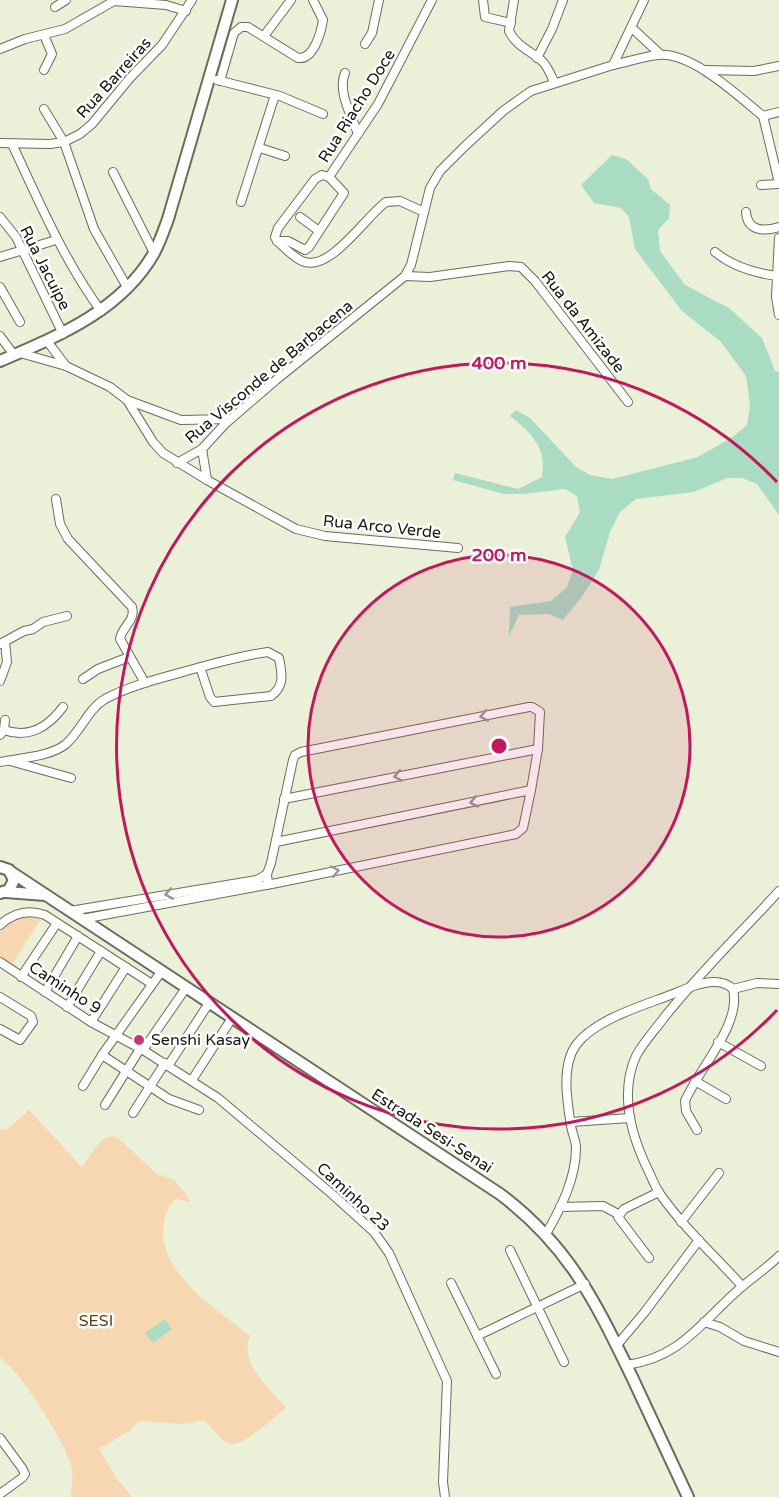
<svg xmlns="http://www.w3.org/2000/svg" width="779" height="1497" font-family="'Varela Round',sans-serif">
  <rect width="100%" height="100%" fill="#ebf1d8"/>
  <!-- green -->
  <g fill="#f7d7b1">
    <polygon points="28,915 41,919 11,966 0,959 0,927 11,918"/>
    <path d="M29,1110L82,1167C91,1156 101,1132 117,1137L157,1174L173,1179L187,1195L190,1202L176,1199C168,1206 166,1213 164,1223C156,1273 217,1309 250,1336C239,1364 270,1388 286,1408C276,1416 242,1447 230,1444C220,1441 212,1428 206,1421C197,1420 190,1424 182,1424C167,1424 153,1421 138,1422L131,1430L99,1449L117,1479L132,1497H71C71,1487 74,1474 71,1465C66,1444 18,1367 0,1358V1129L6,1130Z"/>
  </g>
  <!-- water -->
  <g fill="#aadbc3">
    <path d="M612,155L626,159L648,179L651,189L670,205L669,218L658,230L660,251L685,285L729,308L762,338L775,371L779,372V515L757,484L742,478H727L694,492L636,499L620,512L610,532L599,570L581,598L563,620L549,614L519,615L509,636L510,607L551,601L567,587L573,570L565,537L580,512L577,496L565,489L524,494H504L453,480L455,473L518,489L542,477C547,448 532,433 510,416L516,410L530,418L576,467L590,475L612,479L698,457L734,436L747,425L750,406L746,376L721,342L682,311L635,249L629,217L621,208L594,203L581,185Z"/>
    <polygon points="165,1319 172,1329 153,1343 145,1333"/>
  </g>
  <g fill="none" stroke-linecap="round" stroke-linejoin="round">
    <!-- street casing -->
    <g stroke="#696e58" stroke-width="10">
      <g id="street">
        <polyline points="483,0 485,17 511,23"/>
        <path d="M514,0L509,31C516,46 531,51 542,61C548,67 551,75 554,82"/>
        <polyline points="55,7 66,0"/>
        <polyline points="632,28 660,54"/>
        <polyline points="264,36 291,0"/>
        <polyline points="365,44 372,33 379,0"/>
        <polyline points="0,49 25,39 65,29 114,1 166,5 186,11"/>
        <polyline points="537,58 552,29 563,0"/>
        <path d="M613,65C628,62 644,56 659,55C692,52 738,96 763,116"/>
        <polyline points="44,70 52,54 44,35"/>
        <polyline points="705,70 754,71 779,66"/>
        <path d="M345,73C337,92 352,116 358,134"/>
        <polyline points="217,80 280,96 323,114"/>
        <path d="M220,81L234,33L241,27H248L298,58C314,60 321,32 323,20L313,0"/>
        <polyline points="44,109 64,142 94,229 127,287"/>
        <polyline points="763,116 779,183"/>
        <polyline points="763,116 779,112"/>
        <polyline points="0,143 50,144 64,142 80,134 92,124 130,78 162,45 192,0"/>
        <path d="M12,144C39,201 63,259 101,311"/>
        <polyline points="260,148 285,156"/>
        <polyline points="113,172 154,253"/>
        <polyline points="761,185 779,184"/>
        <polyline points="241,202 275,95"/>
        <path d="M424,212L400,201L386,202C366,216 329,274 302,261C293,257 284,247 277,241L275,237L278,228L315,179L322,175L329,177L378,104L432,0"/>
        <path d="M746,212C747,231 764,232 779,227"/>
        <polyline points="0,217 16,237 63,334"/>
        <polyline points="300,217 319,231"/>
        <polyline points="779,238 776,297 779,315"/>
        <polyline points="277,241 288,241 305,250 309,247 344,193 329,177"/>
        <path d="M715,252C733,267 755,273 777,276"/>
        <polyline points="0,257 56,240"/>
        <polyline points="405,276 430,277 509,266 521,267 535,281 628,402"/>
        <polyline points="0,287 20,322"/>
        <polyline points="0,336 14,355"/>
        <polyline points="47,341 66,366"/>
        <polyline points="20,353 66,366 110,387 127,400 153,442 163,453 207,480 296,529 325,536 458,548"/>
        <polyline points="127,400 181,420 230,419"/>
        <polyline points="202,449 207,480"/>
        <polyline points="177,463 202,449 225,424 276,380 405,276 411,265 430,188 440,171 464,147 503,111 531,91 613,65 644,0"/>
        <path d="M56,499L60,524L68,539L132,607C136,621 122,626 120,639L145,683"/>
        <polyline points="0,644 24,631 33,629 43,622 67,616"/>
        <polyline points="83,679 98,669 129,657"/>
        <polyline points="0,681 7,662 5,642"/>
        <path d="M4,730C29,739 49,726 63,707"/>
        <polyline points="0,735 4,730 5,720"/>
        <polyline points="10,761 71,778"/>
        <path d="M0,762C20,758 50,757 66,744C81,731 88,709 105,699C133,684 166,677 197,668C220,662 244,655 268,652L279,658C282,674 285,686 271,696L214,702L210,697L200,667"/>
        <polyline points="284,799 538,749"/>
        <polyline points="276,842 531,790"/>
        <polyline points="70,911 257,880 267,874"/>
        <polyline points="82,919 277,883 516,834 523,828 531,790 538,749 540,712 532,707 529,707 301,752 295,755 293,760 271,863 267,874 268,885"/>
        <path d="M0,925C13,913 28,909 45,915L152,984"/>
        <polyline points="0,962 91,1022 143,1050 218,1098 332,1194 374,1232 389,1253 447,1381 443,1482 445,1497"/>
        <polyline points="21,977 57,923"/>
        <polyline points="45,992 78,936"/>
        <polyline points="0,997 31,1016 33,1022 20,1040 0,1029"/>
        <polyline points="67,1007 101,951"/>
        <polyline points="91,1022 126,967"/>
        <polyline points="718,1042 761,1066"/>
        <polyline points="143,1050 186,988"/>
        <polyline points="102,1055 169,1099 199,1110"/>
        <polyline points="168,1066 209,1003"/>
        <polyline points="192,1080 232,1018"/>
        <polyline points="695,1081 726,1099"/>
        <polyline points="83,1086 102,1055 161,972"/>
        <polyline points="105,1105 140,1049"/>
        <polyline points="133,1113 165,1063"/>
        <polyline points="571,1122 630,1118"/>
        <path d="M697,1130L686,1111L685,1101C699,1068 742,1024 733,989"/>
        <polyline points="560,1207 603,1206 618,1214"/>
        <polyline points="681,1222 719,1173"/>
        <path d="M546,1234C561,1208 576,1178 576,1148C576,1140 572,1133 571,1126C567,1101 561,1066 576,1045C595,1019 645,1005 673,994C690,987 717,974 733,989L757,983L779,984"/>
        <polyline points="510,1250 564,1362"/>
        <polyline points="649,1258 618,1217 624,1209 659,1192"/>
        <polyline points="451,1283 496,1374"/>
        <path d="M742,1286C715,1256 684,1228 660,1194C655,1187 652,1178 648,1170C631,1135 619,1094 636,1056C643,1043 654,1031 663,1019C698,974 740,934 779,891"/>
        <polyline points="704,1322 720,1327 744,1341 779,1352"/>
        <polyline points="477,1336 585,1284"/>
        <polyline points="617,1345 644,1313 699,1240"/>
        <path d="M626,1365C679,1358 699,1325 736,1292C750,1279 766,1269 779,1256"/>
        <polyline points="0,1438 22,1468 25,1474 22,1478 0,1494"/>
      </g>
    </g>
    <!-- secondary casing -->
    <g stroke="#696e58" stroke-width="14">
      <g id="secondary">
        <path d="M0,361C58,336 121,311 154,253C160,242 164,230 168,219L232,0"/>
        <polyline points="0,867 9,870 14,880 9,890 0,893"/>
        <path d="M11,872L500,1194C569,1246 595,1301 632,1377C651,1417 669,1457 688,1497"/>
        <polyline points="6,892 45,895"/>
      </g>
    </g>
    <!-- street -->
    <use href="#street" stroke="#fff" stroke-width="8"/>
    <!-- secondary -->
    <use href="#secondary" stroke="#fff" stroke-width="10"/>
  </g>
  <!-- one-way arrows -->
  <defs><path id="oneway-chevron" d="M-2-3.5L2.5 0L-2 3.5" fill="none" stroke-width="1.6" stroke-linecap="round" stroke-linejoin="round" transform="scale(1.5)"/></defs>
  <g stroke="#969793">
    <use href="#oneway-chevron" transform="translate(484 716) rotate(169)"/>
    <use href="#oneway-chevron" transform="translate(398 776) rotate(169)"/>
    <use href="#oneway-chevron" transform="translate(474 802) rotate(168)"/>
    <use href="#oneway-chevron" transform="translate(335 871) rotate(-12)"/>
    <use href="#oneway-chevron" transform="translate(169 894) rotate(170)"/>
  </g>
  <!-- distance rings -->
  <circle cx="499" cy="746" r="191" fill="#c2185b" fill-opacity=".12"/>
  <g fill="none" stroke="#c2185b" stroke-width="3">
    <circle cx="499" cy="746" r="191"/>
    <path d="M777 1010A383 383 0 1 1 777 482"/>
  </g>
  <!-- markers -->
  <circle fill="#c63969" stroke="#fff" stroke-width="2" cx="139" cy="1040" r="6"/>
  <g text-anchor="middle" dominant-baseline="central" stroke-width="5" stroke-linejoin="round" paint-order="stroke">
    <!-- street labels -->
    <g font-size="16" fill="#15170e" stroke="#fff">
      <text transform="translate(114 78) rotate(-48)">Rua Barreiras</text>
      <text transform="translate(357 106) rotate(-58)">Rua Riacho Doce</text>
      <text transform="translate(45 268) rotate(63)">Rua Jacuípe</text>
      <text transform="translate(583 322) rotate(52)">Rua da Amizade</text>
      <text transform="translate(269 372) rotate(-40)">Rua Visconde de Barbacena</text>
      <text transform="translate(382 527) rotate(6)">Rua Arco Verde</text>
      <text transform="translate(65 988) rotate(33)">Caminho 9</text>
      <text transform="translate(432 1131) rotate(33)">Estrada Sesi-Senai</text>
      <text transform="translate(353 1197) rotate(43)">Caminho 23</text>
    </g>
    <!-- poi labels -->
    <g font-size="16" fill="#15170e" stroke="#fff" text-anchor="start">
      <text x="151" y="1040">Senshi Kasay</text>
    </g>
    <!-- park labels -->
    <g font-size="16" fill="#5c3d0f" stroke="#fff">
      <text x="96" y="1321">SESI</text>
    </g>
  </g>
  <circle cx="499" cy="746" r="9" fill="#c2185b" stroke="#fff" stroke-width="3"/>
  <g font-size="18" text-anchor="middle" font-weight="bold" fill="#c2185b" stroke="#fff" stroke-width="5" stroke-linejoin="round" paint-order="stroke">
    <text x="499" y="369">400 m</text>
    <text x="499" y="561">200 m</text>
  </g>
</svg>
